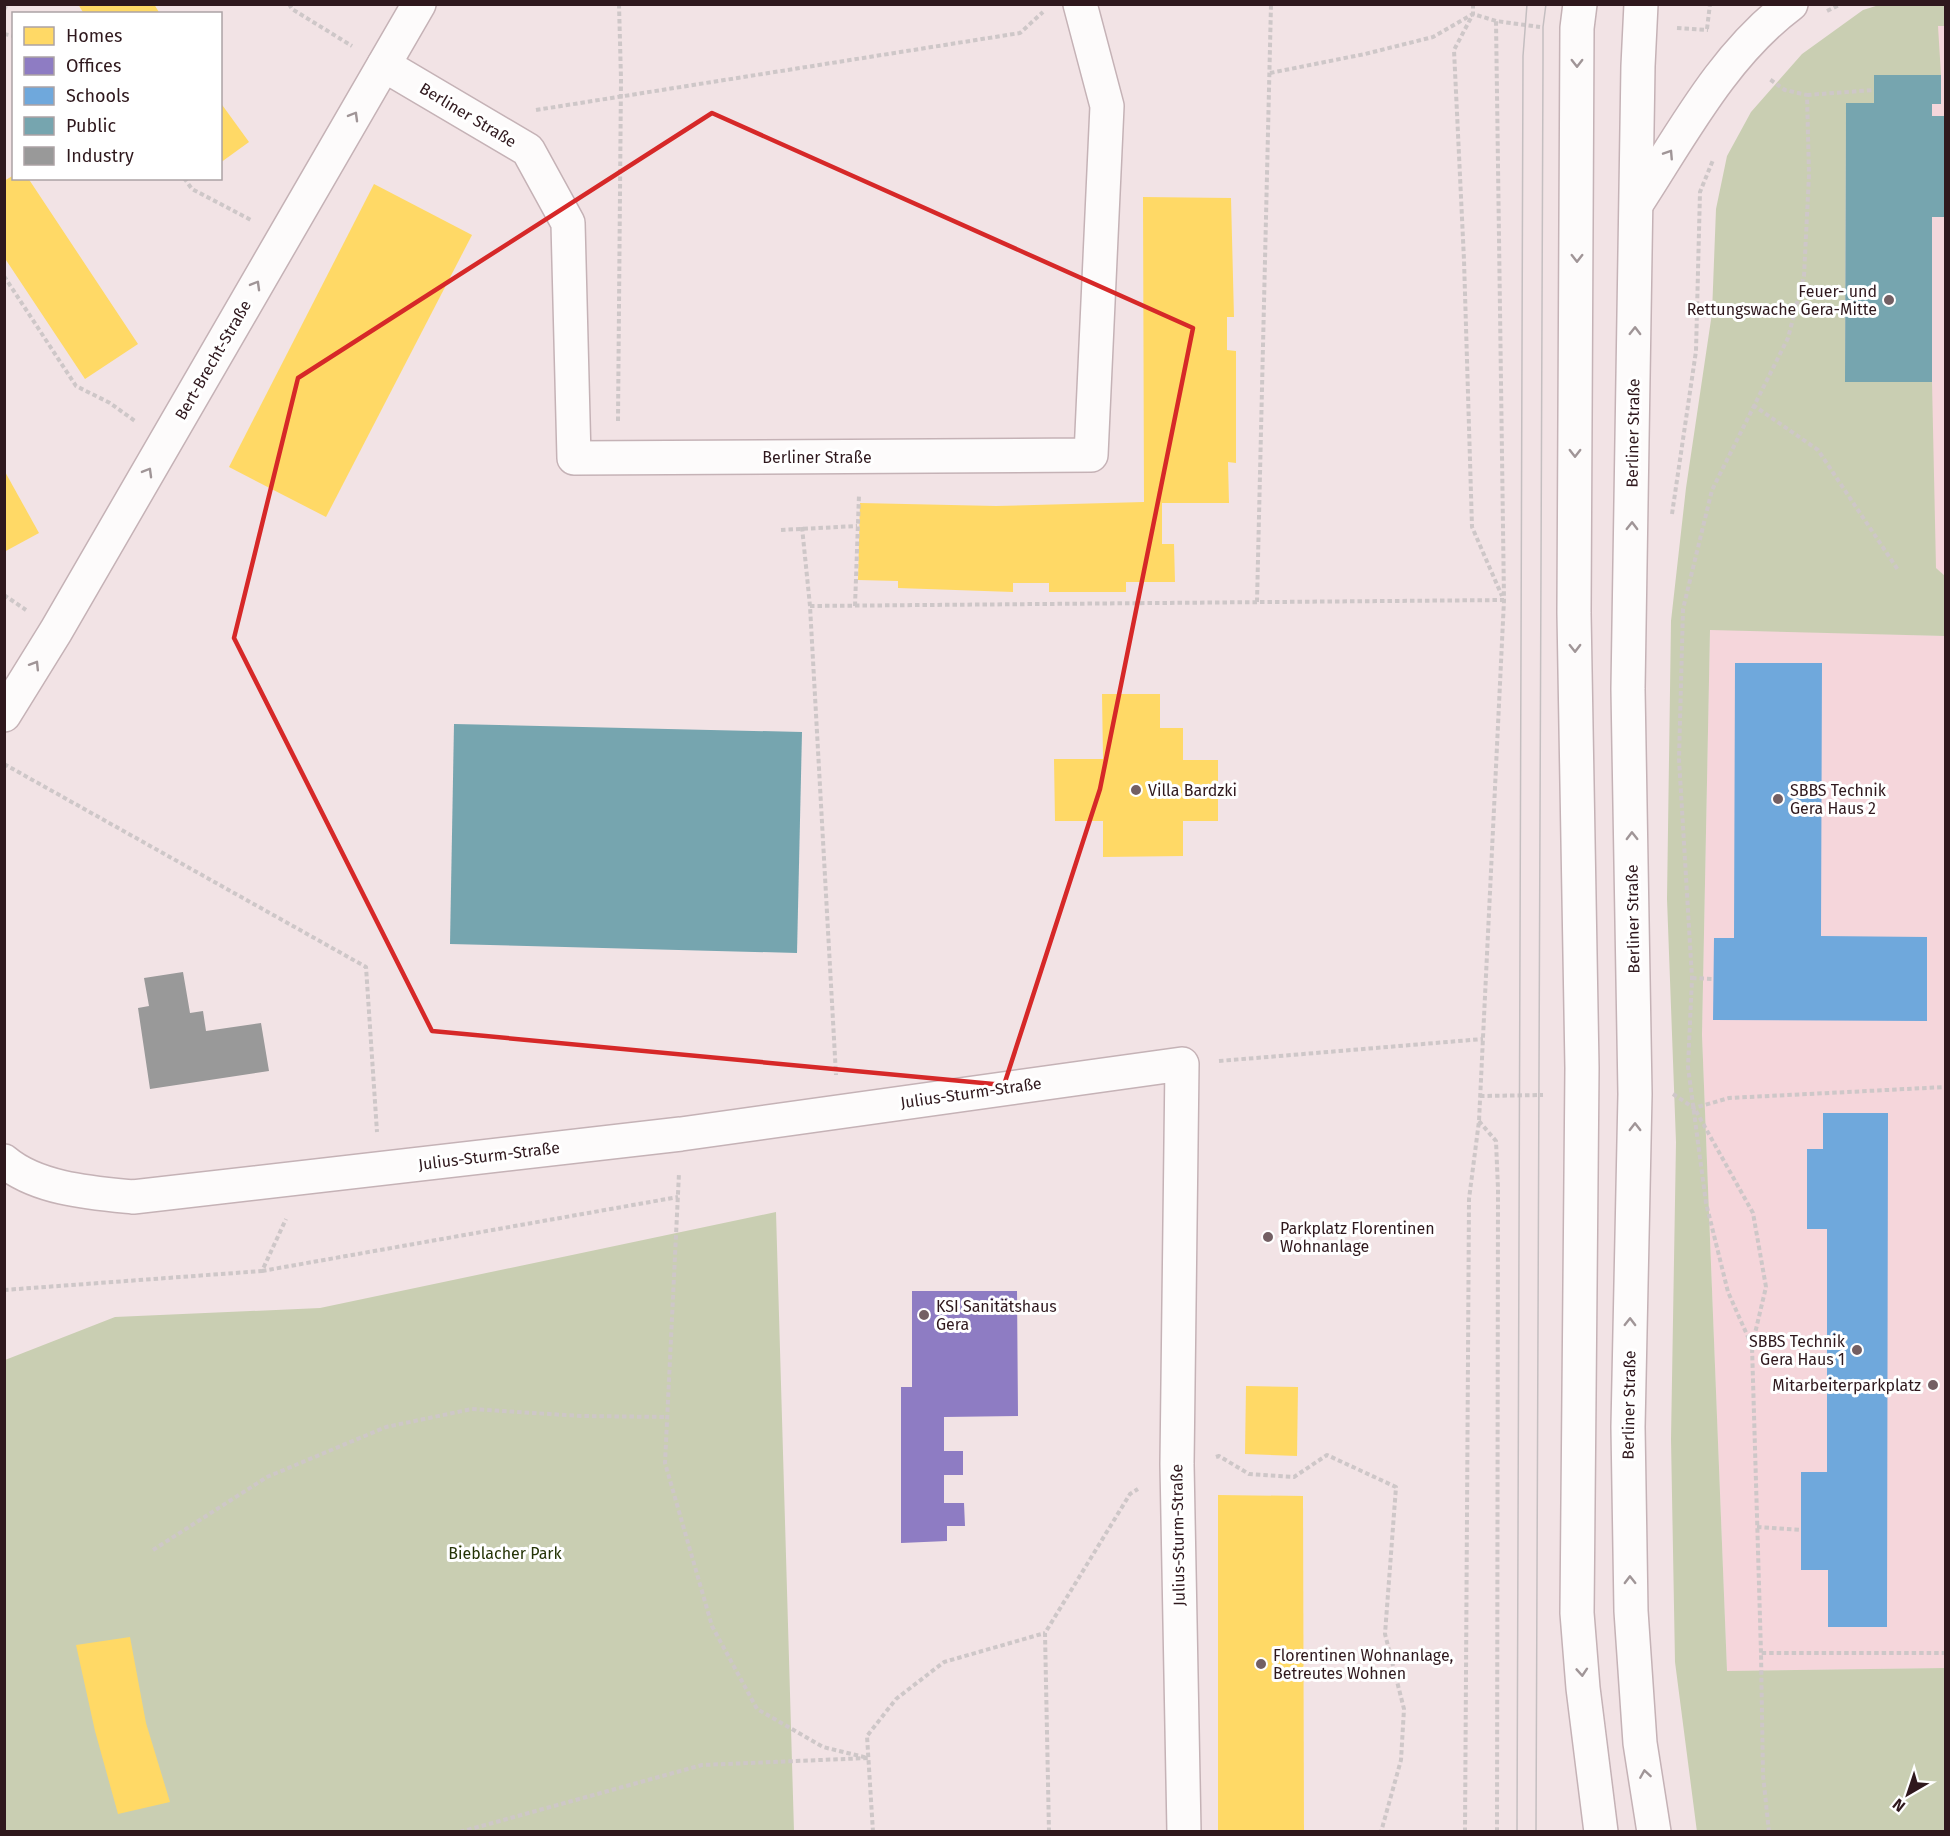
<svg xmlns="http://www.w3.org/2000/svg" width="1950" height="1836" font-family="'Fira Sans',sans-serif">
  <rect width="100%" height="100%" fill="#f2e3e5"/>
  <!-- built -->
  <g fill="#f5d6db">
    <polygon points="1938,25 1945,26 1945,576 1936,568 1845,382 1846,103 1874,90"/>
    <polygon points="1710,629 1945,636 1945,1668 1727,1671 1702,1035"/>
  </g>
  <!-- green -->
  <g fill="#c9ceb2">
    <polygon points="1879,5 1945,5 1945,26 1938,26 1941,75 1874,76 1874,103 1846,103 1845,382 1932,382 1936,568 1945,576 1945,636 1710,630 1702,1035 1727,1671 1945,1668 1945,1831 1697,1832 1675,1662 1671,1439 1676,1142 1667,899 1671,621 1686,488 1712,313 1716,209 1727,156 1751,112 1802,54 1863,10"/>
    <polygon points="776,1212 794,1831 5,1832 5,1360 115,1317 320,1308"/>
  </g>
  <!-- homes -->
  <g fill="#ffd966">
    <polygon points="78,4 154,4 160,14 84,14"/>
    <polygon points="220,102 249,142 220,163"/>
    <polygon points="14,175 14,178 28,178 138,344 85,379 4,257 4,181"/>
    <polygon points="374,184 472,235 326,517 229,467"/>
    <polygon points="1143,197 1231,198 1234,317 1227,317 1227,350 1236,351 1236,463 1228,462 1229,503 1162,503 1162,544 1174,544 1175,582 1126,582 1126,592 1049,592 1049,583 1013,583 1013,592 898,588 898,581 858,580 860,503 996,506 1144,502"/>
    <polygon points="4,470 39,533 4,552"/>
    <polygon points="1102,694 1160,694 1160,728 1183,728 1183,760 1218,760 1218,821 1183,821 1183,856 1103,857 1103,821 1055,821 1054,759 1103,759"/>
    <polygon points="1246,1386 1298,1387 1297,1456 1245,1454"/>
    <polygon points="1218,1495 1303,1496 1304,1832 1218,1832"/>
    <polygon points="130,1637 146,1723 170,1802 118,1814 95,1731 76,1645"/>
  </g>
  <!-- offices -->
  <polygon fill="#8e7cc3" points="912,1291 1017,1291 1018,1416 944,1417 944,1451 963,1451 963,1475 944,1475 944,1503 964,1503 965,1526 947,1526 947,1541 901,1543 901,1387 912,1387"/>
  <!-- schools -->
  <g fill="#6fa8dc">
    <polygon points="1735,663 1822,663 1821,936 1927,937 1927,1021 1713,1020 1714,938 1734,938"/>
    <polygon points="1823,1113 1888,1113 1887,1627 1828,1627 1828,1570 1801,1570 1801,1472 1827,1472 1827,1229 1807,1229 1807,1149 1823,1149"/>
  </g>
  <!-- public -->
  <g fill="#76a5af">
    <polygon points="1874,75 1941,75 1941,104 1932,104 1932,116 1946,116 1946,217 1932,217 1932,382 1845,382 1846,103 1874,103"/>
    <polygon points="454,724 802,732 797,953 450,944"/>
  </g>
  <!-- industry -->
  <polygon fill="#999" points="183,972 190,1013 203,1011 206,1031 261,1023 269,1071 150,1089 138,1008 149,1006 144,978"/>
  <g fill="none" stroke-linecap="round" stroke-linejoin="round">
    <!-- street casing -->
    <g stroke="#c5b2b6" stroke-width="36">
      <g id="street">
        <polyline points="384,65 528,150 568,223 574,458 1091,455 1107,106 1080,4"/>
        <polyline points="4,715 56,631 419,4"/>
        <path d="M4,1161C37,1189 92,1193 133,1197L681,1134L1182,1064L1177,1464L1184,1832"/>
      </g>
    </g>
    <!-- secondary casing -->
    <g stroke="#c5b2b6" stroke-width="36">
      <g id="secondary">
        <polyline points="1580,4 1577,28 1574,613 1582,1068 1577,1613 1583,1688 1601,1832"/>
        <polyline points="1641,4 1638,66 1628,689 1635,1094 1628,1427 1631,1611 1640,1743 1654,1832"/>
        <path d="M1637,203C1682,134 1723,55 1791,4"/>
      </g>
    </g>
    <!-- path -->
    <g stroke="#cec7c8" stroke-width="4" stroke-dasharray="4.5 3" stroke-linecap="butt">
      <polyline points="289,4 292,9 352,46"/>
      <polyline points="1473,4 1473,14 1454,50 1464,260 1472,527 1502,596"/>
      <polyline points="4,10 7,4"/>
      <polyline points="1827,11 1841,4"/>
      <polyline points="1677,28 1708,30"/>
      <polyline points="1707,29 1710,4"/>
      <polyline points="4,34 14,36"/>
      <polyline points="1270,73 1365,54 1433,37 1473,14 1496,21 1540,27"/>
      <polyline points="1807,95 1874,90"/>
      <polyline points="536,110 1020,33 1043,12"/>
      <polyline points="184,178 192,189 251,220"/>
      <polyline points="4,276 76,386 110,403 135,421"/>
      <polyline points="1753,405 1818,450 1898,570"/>
      <polyline points="618,421 621,79 619,4"/>
      <polyline points="1672,514 1696,351 1700,192 1713,160"/>
      <polyline points="802,527 810,606 836,1075"/>
      <polyline points="781,530 857,526"/>
      <polyline points="4,595 26,610"/>
      <polyline points="1257,602 1271,4"/>
      <polyline points="810,606 1504,600"/>
      <polyline points="855,606 859,495"/>
      <polyline points="4,764 366,967 377,1132"/>
      <polyline points="1692,978 1714,979"/>
      <polyline points="1219,1061 1483,1039"/>
      <polyline points="1673,1094 1694,1108 1729,1098 1946,1087"/>
      <polyline points="1480,1096 1543,1095"/>
      <polyline points="1696,1111 1753,1213 1766,1287 1752,1346 1761,1653"/>
      <polyline points="1479,1121 1496,1141 1498,1189 1497,1832"/>
      <polyline points="262,1271 678,1197"/>
      <polyline points="4,1290 262,1271 286,1219"/>
      <polyline points="1752,1346 1728,1292 1706,1203 1688,1067 1692,978 1679,759 1683,609 1712,490 1788,338 1804,276 1809,175 1807,95 1785,90 1768,78"/>
      <polyline points="1216,1457 1219,1456 1249,1474 1294,1477 1327,1455 1396,1487 1385,1634 1404,1709 1401,1760 1381,1832"/>
      <polyline points="1757,1527 1801,1530"/>
      <polyline points="153,1550 267,1477 386,1427 472,1409 580,1416 668,1417"/>
      <polyline points="460,1832 702,1765 868,1758 823,1747 757,1709 712,1626 665,1463 679,1173"/>
      <polyline points="873,1832 867,1736 896,1699 944,1662 1045,1633"/>
      <polyline points="1049,1832 1045,1633 1130,1494 1138,1489"/>
      <polyline points="1465,1832 1469,1199 1479,1121 1504,600 1496,21"/>
      <polyline points="1769,1832 1763,1775 1761,1653 1946,1653"/>
    </g>
    <!-- street -->
    <use href="#street" stroke="#fdfbfb" stroke-width="33"/>
    <!-- secondary -->
    <use href="#secondary" stroke="#fdfbfb" stroke-width="33"/>
    <!-- tram -->
    <g stroke="#c4bec0" stroke-width="1.5">
      <polyline points="1517,1832 1523,56 1527,4"/>
      <polyline points="1536,1832 1543,61 1543,27 1546,4"/>
    </g>
  </g>
  <!-- one-way arrows -->
  <defs><path id="oneway-chevron" d="M-2-3.5L2.5 0L-2 3.5" fill="none" stroke-width="1.6" stroke-linecap="round" stroke-linejoin="round" transform="scale(1.5)"/></defs>
  <g stroke="#a09597">
    <use href="#oneway-chevron" transform="translate(1577 63) rotate(90)"/>
    <use href="#oneway-chevron" transform="translate(354 116) rotate(-60)"/>
    <use href="#oneway-chevron" transform="translate(1669 154) rotate(-57)"/>
    <use href="#oneway-chevron" transform="translate(1577 258) rotate(90)"/>
    <use href="#oneway-chevron" transform="translate(256 285) rotate(-60)"/>
    <use href="#oneway-chevron" transform="translate(1635 331) rotate(-89)"/>
    <use href="#oneway-chevron" transform="translate(1575 453) rotate(90)"/>
    <use href="#oneway-chevron" transform="translate(148 472) rotate(-60)"/>
    <use href="#oneway-chevron" transform="translate(1632 526) rotate(-89)"/>
    <use href="#oneway-chevron" transform="translate(1575 648) rotate(89)"/>
    <use href="#oneway-chevron" transform="translate(35 665) rotate(-58)"/>
    <use href="#oneway-chevron" transform="translate(1632 836) rotate(-91)"/>
    <use href="#oneway-chevron" transform="translate(1635 1127) rotate(-90)"/>
    <use href="#oneway-chevron" transform="translate(1630 1322) rotate(-89)"/>
    <use href="#oneway-chevron" transform="translate(1630 1580) rotate(-91)"/>
    <use href="#oneway-chevron" transform="translate(1582 1672) rotate(86)"/>
    <use href="#oneway-chevron" transform="translate(1645 1774) rotate(-99)"/>
  </g>
  <!-- marked area -->
  <path fill="none" stroke="#d62828" stroke-width="4.5" stroke-linejoin="round" d="M712,113L1193,328L1100,789L1004,1085L432,1031L234,638L298,378Z"/>
  <!-- markers -->
  <g fill="#735f63" stroke="#fff" stroke-width="2">
    <circle cx="1889" cy="300" r="6"/>
    <circle cx="1136" cy="790" r="6"/>
    <circle cx="1778" cy="799" r="6"/>
    <circle cx="1268" cy="1237" r="6"/>
    <circle cx="924" cy="1315" r="6"/>
    <circle cx="1857" cy="1350" r="6"/>
    <circle cx="1933" cy="1385" r="6"/>
    <circle cx="1261" cy="1664" r="6"/>
  </g>
  <g text-anchor="middle" dominant-baseline="central" stroke-width="6" stroke-linejoin="round" paint-order="stroke">
    <!-- street labels -->
    <g font-size="16" fill="#2f181d" stroke="#fff">
      <text transform="translate(468 115) rotate(31)">Berliner Straße</text>
      <text transform="translate(213 360) rotate(-60)">Bert-Brecht-Straße</text>
      <text transform="translate(1633 433) rotate(-89)">Berliner Straße</text>
      <text x="817" y="457">Berliner Straße</text>
      <text transform="translate(1633 919) rotate(-91)">Berliner Straße</text>
      <text transform="translate(971 1093) rotate(-8)">Julius-Sturm-Straße</text>
      <text transform="translate(489 1156) rotate(-7)">Julius-Sturm-Straße</text>
      <text transform="translate(1629 1405) rotate(-89)">Berliner Straße</text>
      <text transform="translate(1178 1535) rotate(-91)">Julius-Sturm-Straße</text>
    </g>
    <!-- poi labels -->
    <g font-size="16" fill="#2f181d" stroke="#fff" text-anchor="start">
      <text x="1877" y="291" text-anchor="end">Feuer- und<tspan x="1877" dy="18">Rettungswache Gera-Mitte</tspan></text>
      <text x="1148" y="790">Villa Bardzki</text>
      <text x="1790" y="790">SBBS Technik<tspan x="1790" dy="18">Gera Haus 2</tspan></text>
      <text x="1280" y="1228">Parkplatz Florentinen<tspan x="1280" dy="18">Wohnanlage</tspan></text>
      <text x="936" y="1306">KSI Sanitätshaus<tspan x="936" dy="18">Gera</tspan></text>
      <text x="1845" y="1341" text-anchor="end">SBBS Technik<tspan x="1845" dy="18">Gera Haus 1</tspan></text>
      <text x="1921" y="1385" text-anchor="end">Mitarbeiterparkplatz</text>
      <text x="1273" y="1655">Florentinen Wohnanlage,<tspan x="1273" dy="18">Betreutes Wohnen</tspan></text>
    </g>
    <!-- park labels -->
    <g font-size="16" fill="#253406" stroke="#fff">
      <text x="505" y="1553">Bieblacher Park</text>
    </g>
  </g>
  <!-- border -->
  <rect width="1950" height="1836" fill="none" stroke="#2f181d" stroke-width="12"/>
  <!-- legend -->
  <rect x="12" y="12" width="210" height="168" fill="#ffffff" stroke="#aca3a5" stroke-width="1.5"/>
  <rect x="24" y="27" width="30" height="18" fill="#ffd966" stroke="#aca3a5" stroke-width="1.5"/>
  <text x="66" y="42" font-size="18" fill="#2f181d">Homes</text>
  <rect x="24" y="57" width="30" height="18" fill="#8e7cc3" stroke="#aca3a5" stroke-width="1.5"/>
  <text x="66" y="72" font-size="18" fill="#2f181d">Offices</text>
  <rect x="24" y="87" width="30" height="18" fill="#6fa8dc" stroke="#aca3a5" stroke-width="1.5"/>
  <text x="66" y="102" font-size="18" fill="#2f181d">Schools</text>
  <rect x="24" y="117" width="30" height="18" fill="#76a5af" stroke="#aca3a5" stroke-width="1.5"/>
  <text x="66" y="132" font-size="18" fill="#2f181d">Public</text>
  <rect x="24" y="147" width="30" height="18" fill="#999999" stroke="#aca3a5" stroke-width="1.5"/>
  <text x="66" y="162" font-size="18" fill="#2f181d">Industry</text>
  <!-- north arrow -->
  <g transform="translate(1908 1794) rotate(219)" stroke="#ffffff" stroke-width="4.5" paint-order="stroke">
  <path d="M0-4.5L10 22L0 15L-10 22Z" fill="#2f181d"/>
  <text y="-9" font-size="16" font-weight="bold" text-anchor="middle" fill="#2f181d">N</text>
  </g>
</svg>
